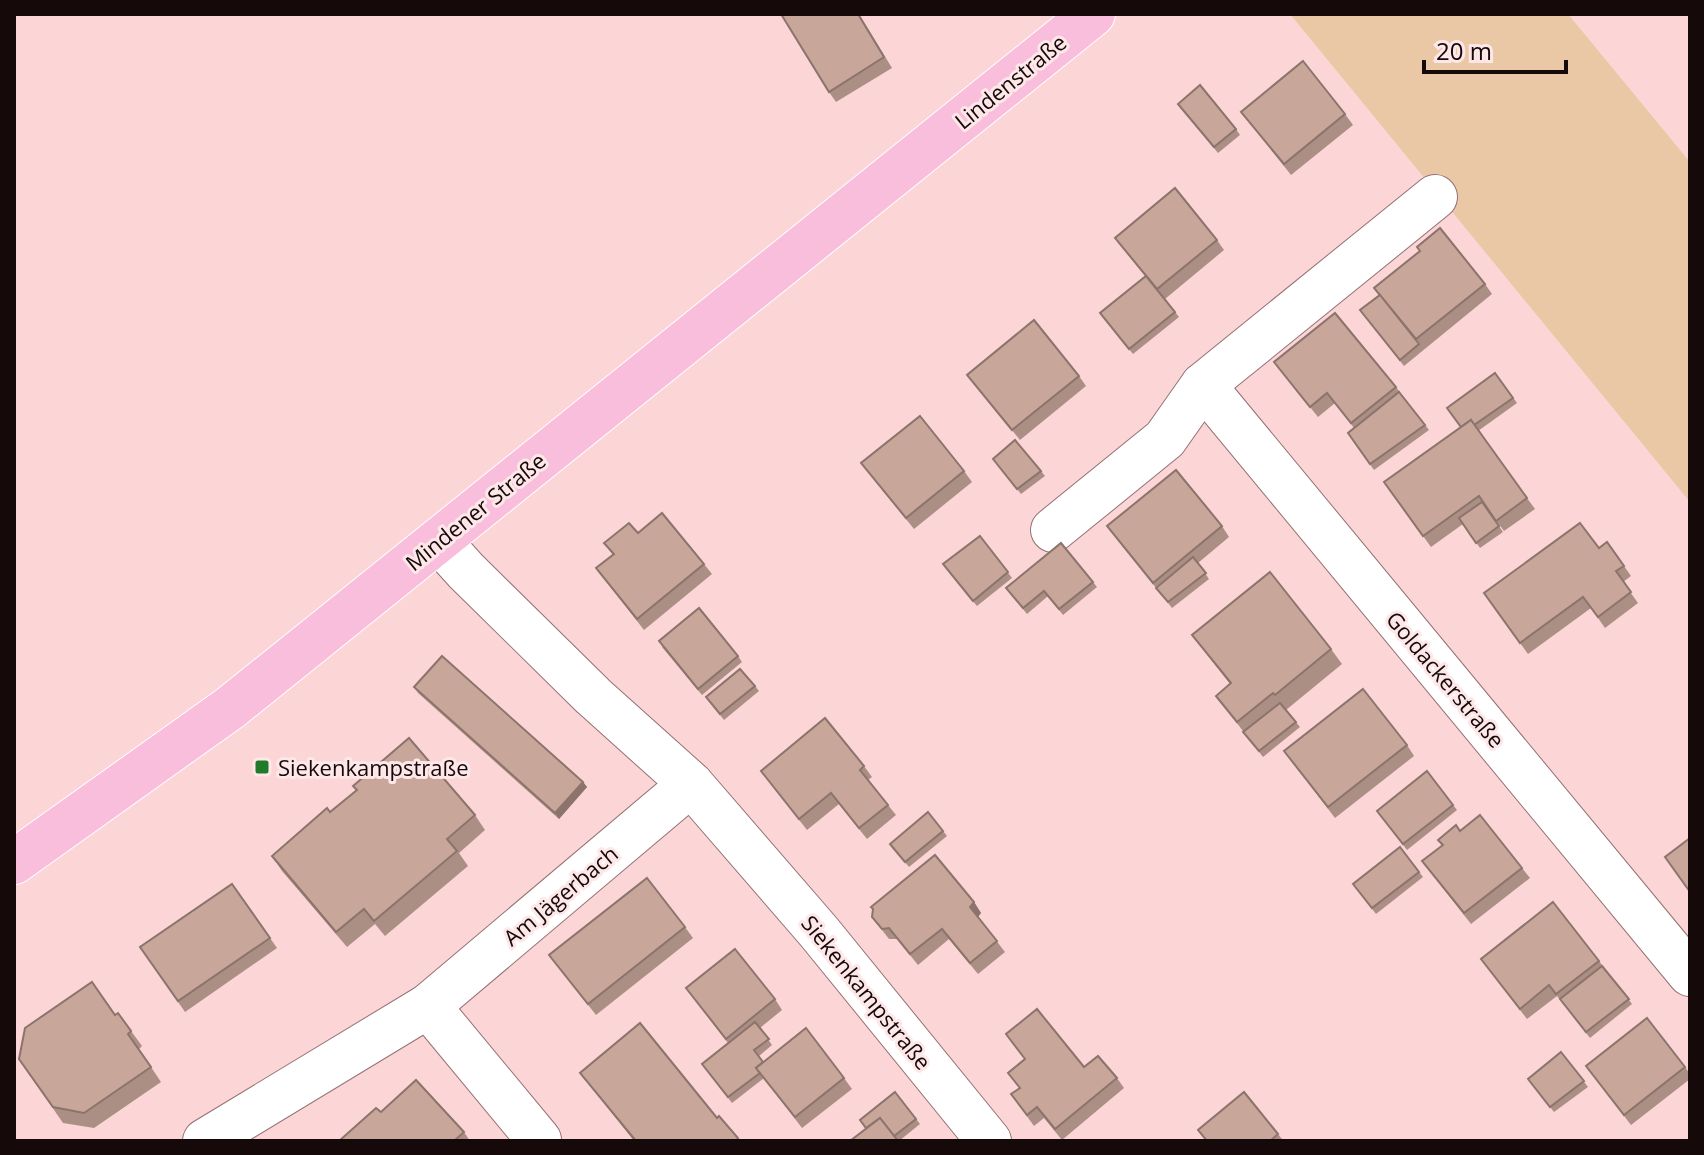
<svg xmlns="http://www.w3.org/2000/svg" width="1704" height="1155" font-family="'Open Sans',sans-serif">
  <rect width="100%" height="100%" fill="#fcd5d7"/>
  <!-- grass -->
  <polygon fill="#ebc8a5" points="1290,14 1568,14 1690,162 1690,502"/>
  <g fill="none" stroke-linecap="round" stroke-linejoin="round">
    <!-- minor casing -->
    <g stroke="#947173" stroke-width="46">
      <g id="minor">
        <polyline points="1203,385 1690,974"/>
        <polyline points="1053,530 1165,439 1203,385 1435,197"/>
        <polyline points="439,541 466,571 593,696 691,784 819,932 989,1141"/>
        <polyline points="428,1006 539,1140"/>
        <polyline points="205,1141 428,1006 691,784"/>
      </g>
    </g>
    <!-- major casing -->
    <g stroke="#fff" stroke-width="46">
      <polyline id="major" points="14,862 230,708 1093,14"/>
    </g>
    <!-- minor -->
    <use href="#minor" stroke="#fff" stroke-width="44"/>
    <!-- major -->
    <use href="#major" stroke="#f9bedc" stroke-width="44"/>
  </g>
  <!-- wall -->
  <g fill="#ac8f84">
    <polygon points="859,14 892,68 836,102 829,92"/>
    <polygon points="1182,109 1236,129 1240,135 1218,153"/>
    <polygon points="1241,112 1345,114 1353,125 1291,175"/>
    <polygon points="1115,238 1217,240 1224,250 1165,299 1179,317 1133,354 1100,313 1145,276"/>
    <polygon points="1420,251 1485,284 1492,294 1404,366 1360,310 1379,295 1374,288"/>
    <polygon points="1274,362 1396,387 1429,430 1374,470 1348,433 1354,428 1335,403 1318,417"/>
    <polygon points="1495,373 1517,403 1478,431 1535,509 1504,531 1486,507 1503,532 1480,548 1463,524 1431,547 1384,482 1461,427"/>
    <polygon points="967,375 1079,376 1086,386 1020,440"/>
    <polygon points="993,459 1041,471 1045,476 1021,494"/>
    <polygon points="861,463 964,471 972,482 914,529"/>
    <polygon points="1107,526 1222,526 1229,537 1198,563 1209,579 1172,608"/>
    <polygon points="638,533 704,564 712,574 644,630 596,568 613,555 604,543"/>
    <polygon points="980,536 1012,578 977,606 947,570"/>
    <polygon points="1599,548 1624,566 1631,576 1623,582 1638,603 1605,628 1591,608 1528,654 1484,593"/>
    <polygon points="1093,582 1097,587 1063,615 1048,596 1027,614 1010,593"/>
    <polygon points="1192,635 1331,649 1342,664 1286,710 1300,727 1263,757 1216,696 1230,684"/>
    <polygon points="662,647 738,656 742,662 702,695"/>
    <polygon points="755,686 759,691 724,720 706,697"/>
    <polygon points="414,687 583,782 587,787 559,819 418,693"/>
    <polygon points="1407,745 1414,756 1335,818 1284,751"/>
    <polygon points="864,766 872,777 868,780 896,815 867,839 839,804 807,830 761,771"/>
    <polygon points="1427,771 1457,810 1407,850 1377,811"/>
    <polygon points="330,812 475,815 485,830 459,853 468,866 385,936 375,924 347,947 282,871 272,856"/>
    <polygon points="928,812 947,836 909,867 890,844"/>
    <polygon points="1460,831 1522,868 1530,878 1471,924 1422,861 1442,846 1438,840"/>
    <polygon points="1400,847 1423,877 1376,914 1353,884"/>
    <polygon points="232,884 277,948 185,1012 140,947"/>
    <polygon points="974,902 981,913 978,917 1005,952 978,974 949,939 918,965 897,939 889,939 872,917"/>
    <polygon points="685,927 693,938 596,1015 549,955"/>
    <polygon points="1481,959 1599,961 1632,1004 1590,1038 1557,996 1527,1019"/>
    <polygon points="686,988 775,999 782,1010 760,1028 772,1045 759,1056 763,1062 844,1078 852,1089 802,1128 764,1078 732,1103 702,1064 728,1043"/>
    <polygon points="118,1013 142,1046 139,1049 161,1082 94,1128 63,1123 19,1059 115,1015"/>
    <polygon points="1006,1034 1084,1067 1117,1078 1124,1088 1062,1140 1044,1118 1034,1126 1011,1094 1019,1088 1008,1073 1025,1059"/>
    <polygon points="1561,1052 1588,1087 1554,1112 1528,1079"/>
    <polygon points="1586,1066 1685,1067 1690,1074 1690,1079 1631,1125"/>
    <polygon points="580,1073 717,1118 719,1116 740,1141 634,1141"/>
    <polygon points="895,1092 920,1124 899,1141 850,1141 866,1129"/>
    <polygon points="381,1112 464,1132 470,1141 339,1141"/>
    <polygon points="1278,1134 1282,1139 1280,1141 1207,1141"/>
  </g>
  <!-- shaded-wall -->
  <g fill="#8c746c">
    <polygon points="583,782 587,787 559,819 555,813"/>
    <polygon points="974,902 981,913 977,918 970,907"/>
  </g>
  <!-- building -->
  <g fill="#c8a69a" stroke="#8c746c" stroke-width="2">
    <polygon points="781,14 858,14 884,57 829,92"/>
    <polygon points="1303,61 1345,114 1284,164 1241,112"/>
    <polygon points="1200,85 1236,129 1214,147 1178,104"/>
    <polygon points="1175,188 1217,240 1157,289 1115,238"/>
    <polygon points="1440,228 1485,284 1416,339 1374,288 1420,251 1417,247"/>
    <polygon points="1146,276 1175,312 1129,349 1100,313"/>
    <polygon points="1380,295 1419,344 1400,360 1360,310"/>
    <polygon points="1335,313 1396,387 1351,423 1327,393 1310,407 1274,362"/>
    <polygon points="1034,320 1079,376 1012,430 967,375"/>
    <polygon points="1495,373 1513,398 1474,425 1471,420 1461,427 1447,408"/>
    <polygon points="1399,392 1425,425 1370,464 1348,433"/>
    <polygon points="920,416 964,471 906,518 861,463"/>
    <polygon points="1471,420 1527,498 1496,521 1479,496 1423,536 1384,482"/>
    <polygon points="1015,440 1041,471 1017,489 993,459"/>
    <polygon points="1176,470 1222,526 1153,583 1107,526"/>
    <polygon points="1482,502 1499,526 1476,543 1459,518"/>
    <polygon points="662,513 704,564 637,619 596,568 614,554 604,543 629,523 638,533"/>
    <polygon points="1580,523 1599,548 1607,542 1624,566 1616,571 1631,592 1598,617 1583,597 1520,643 1484,593"/>
    <polygon points="980,536 1008,572 973,601 943,564"/>
    <polygon points="1061,543 1093,582 1059,609 1044,591 1023,608 1006,588"/>
    <polygon points="1193,557 1206,573 1168,602 1156,588"/>
    <polygon points="1270,572 1331,649 1275,695 1273,693 1237,722 1216,696 1231,683 1192,635"/>
    <polygon points="699,608 738,656 698,689 659,641"/>
    <polygon points="442,656 583,782 555,813 414,687"/>
    <polygon points="740,669 755,686 720,714 706,697"/>
    <polygon points="1363,689 1407,745 1328,807 1284,751"/>
    <polygon points="1280,703 1296,722 1259,751 1243,732"/>
    <polygon points="825,718 864,766 860,770 888,805 859,828 831,793 799,819 761,771"/>
    <polygon points="409,738 475,815 447,839 457,851 374,921 364,909 336,932 272,856 327,808 330,812 357,790 353,786"/>
    <polygon points="1427,771 1453,805 1403,844 1377,811"/>
    <polygon points="928,812 943,831 905,862 890,844"/>
    <polygon points="1480,815 1522,868 1464,913 1422,861 1443,845 1438,840 1456,825 1460,831"/>
    <polygon points="1690,838 1690,892 1665,857"/>
    <polygon points="1400,847 1419,872 1372,908 1353,884"/>
    <polygon points="935,855 974,902 970,907 997,941 970,963 942,929 910,954 889,928 882,929 872,917 873,909 871,907"/>
    <polygon points="647,878 685,927 588,1004 549,955"/>
    <polygon points="232,884 270,938 178,1001 140,947"/>
    <polygon points="1553,902 1599,961 1556,994 1549,985 1520,1009 1481,959"/>
    <polygon points="735,949 775,999 726,1039 686,988"/>
    <polygon points="1602,966 1629,999 1586,1032 1560,999"/>
    <polygon points="92,982 115,1015 118,1013 131,1031 128,1034 151,1067 84,1113 53,1107 19,1059 25,1028"/>
    <polygon points="1037,1009 1084,1067 1098,1056 1117,1078 1055,1129 1037,1107 1027,1115 1011,1094 1020,1088 1008,1073 1025,1059 1006,1034"/>
    <polygon points="1647,1018 1685,1067 1624,1115 1586,1066"/>
    <polygon points="755,1022 769,1039 754,1050 763,1062 756,1068 760,1073 728,1097 702,1064"/>
    <polygon points="640,1023 717,1118 719,1116 738,1138 736,1141 636,1141 580,1073"/>
    <polygon points="806,1028 844,1078 795,1117 756,1068"/>
    <polygon points="1561,1052 1584,1081 1550,1107 1528,1079"/>
    <polygon points="416,1080 464,1132 454,1141 339,1141 376,1108 381,1112"/>
    <polygon points="895,1092 916,1119 894,1136 880,1118 866,1128 860,1120"/>
    <polygon points="1244,1092 1278,1134 1270,1141 1207,1141 1198,1130"/>
    <polygon points="880,1118 898,1141 850,1141"/>
  </g>
  <!-- markers -->
  <rect fill="#1f7a29" stroke="#fee7e8" stroke-width="3" x="254" y="759" width="16" height="16" rx="4"/>
  <g text-anchor="middle" dominant-baseline="central" stroke-width="6" stroke-linejoin="round" paint-order="stroke">
    <!-- street labels -->
    <g font-size="22" fill="#150909" stroke="#fee7e8">
      <text transform="translate(1010 81) rotate(-39)">Lindenstraße</text>
      <text transform="translate(475 511) rotate(-39)">Mindener Straße</text>
      <text transform="translate(1446 679) rotate(50)">Goldackerstraße</text>
      <text transform="translate(560 895) rotate(-40)">Am Jägerbach</text>
      <text transform="translate(867 992) rotate(51)">Siekenkampstraße</text>
    </g>
    <!-- poi labels -->
    <g font-size="22" fill="#150909" stroke="#fee7e8" text-anchor="start">
      <text x="278" y="767">Siekenkampstraße</text>
    </g>
  </g>
  <!-- border -->
  <rect width="1704" height="1155" fill="none" stroke="#150909" stroke-width="32"/>
  <!-- scale -->
  <path d="M1424 60v12h142v-12" fill="none" stroke="#150909" stroke-width="4"/>
  <text x="1436" y="60" font-size="24" fill="#150909" stroke="#fee7e8" stroke-width="6" paint-order="stroke">20 m</text>
</svg>
